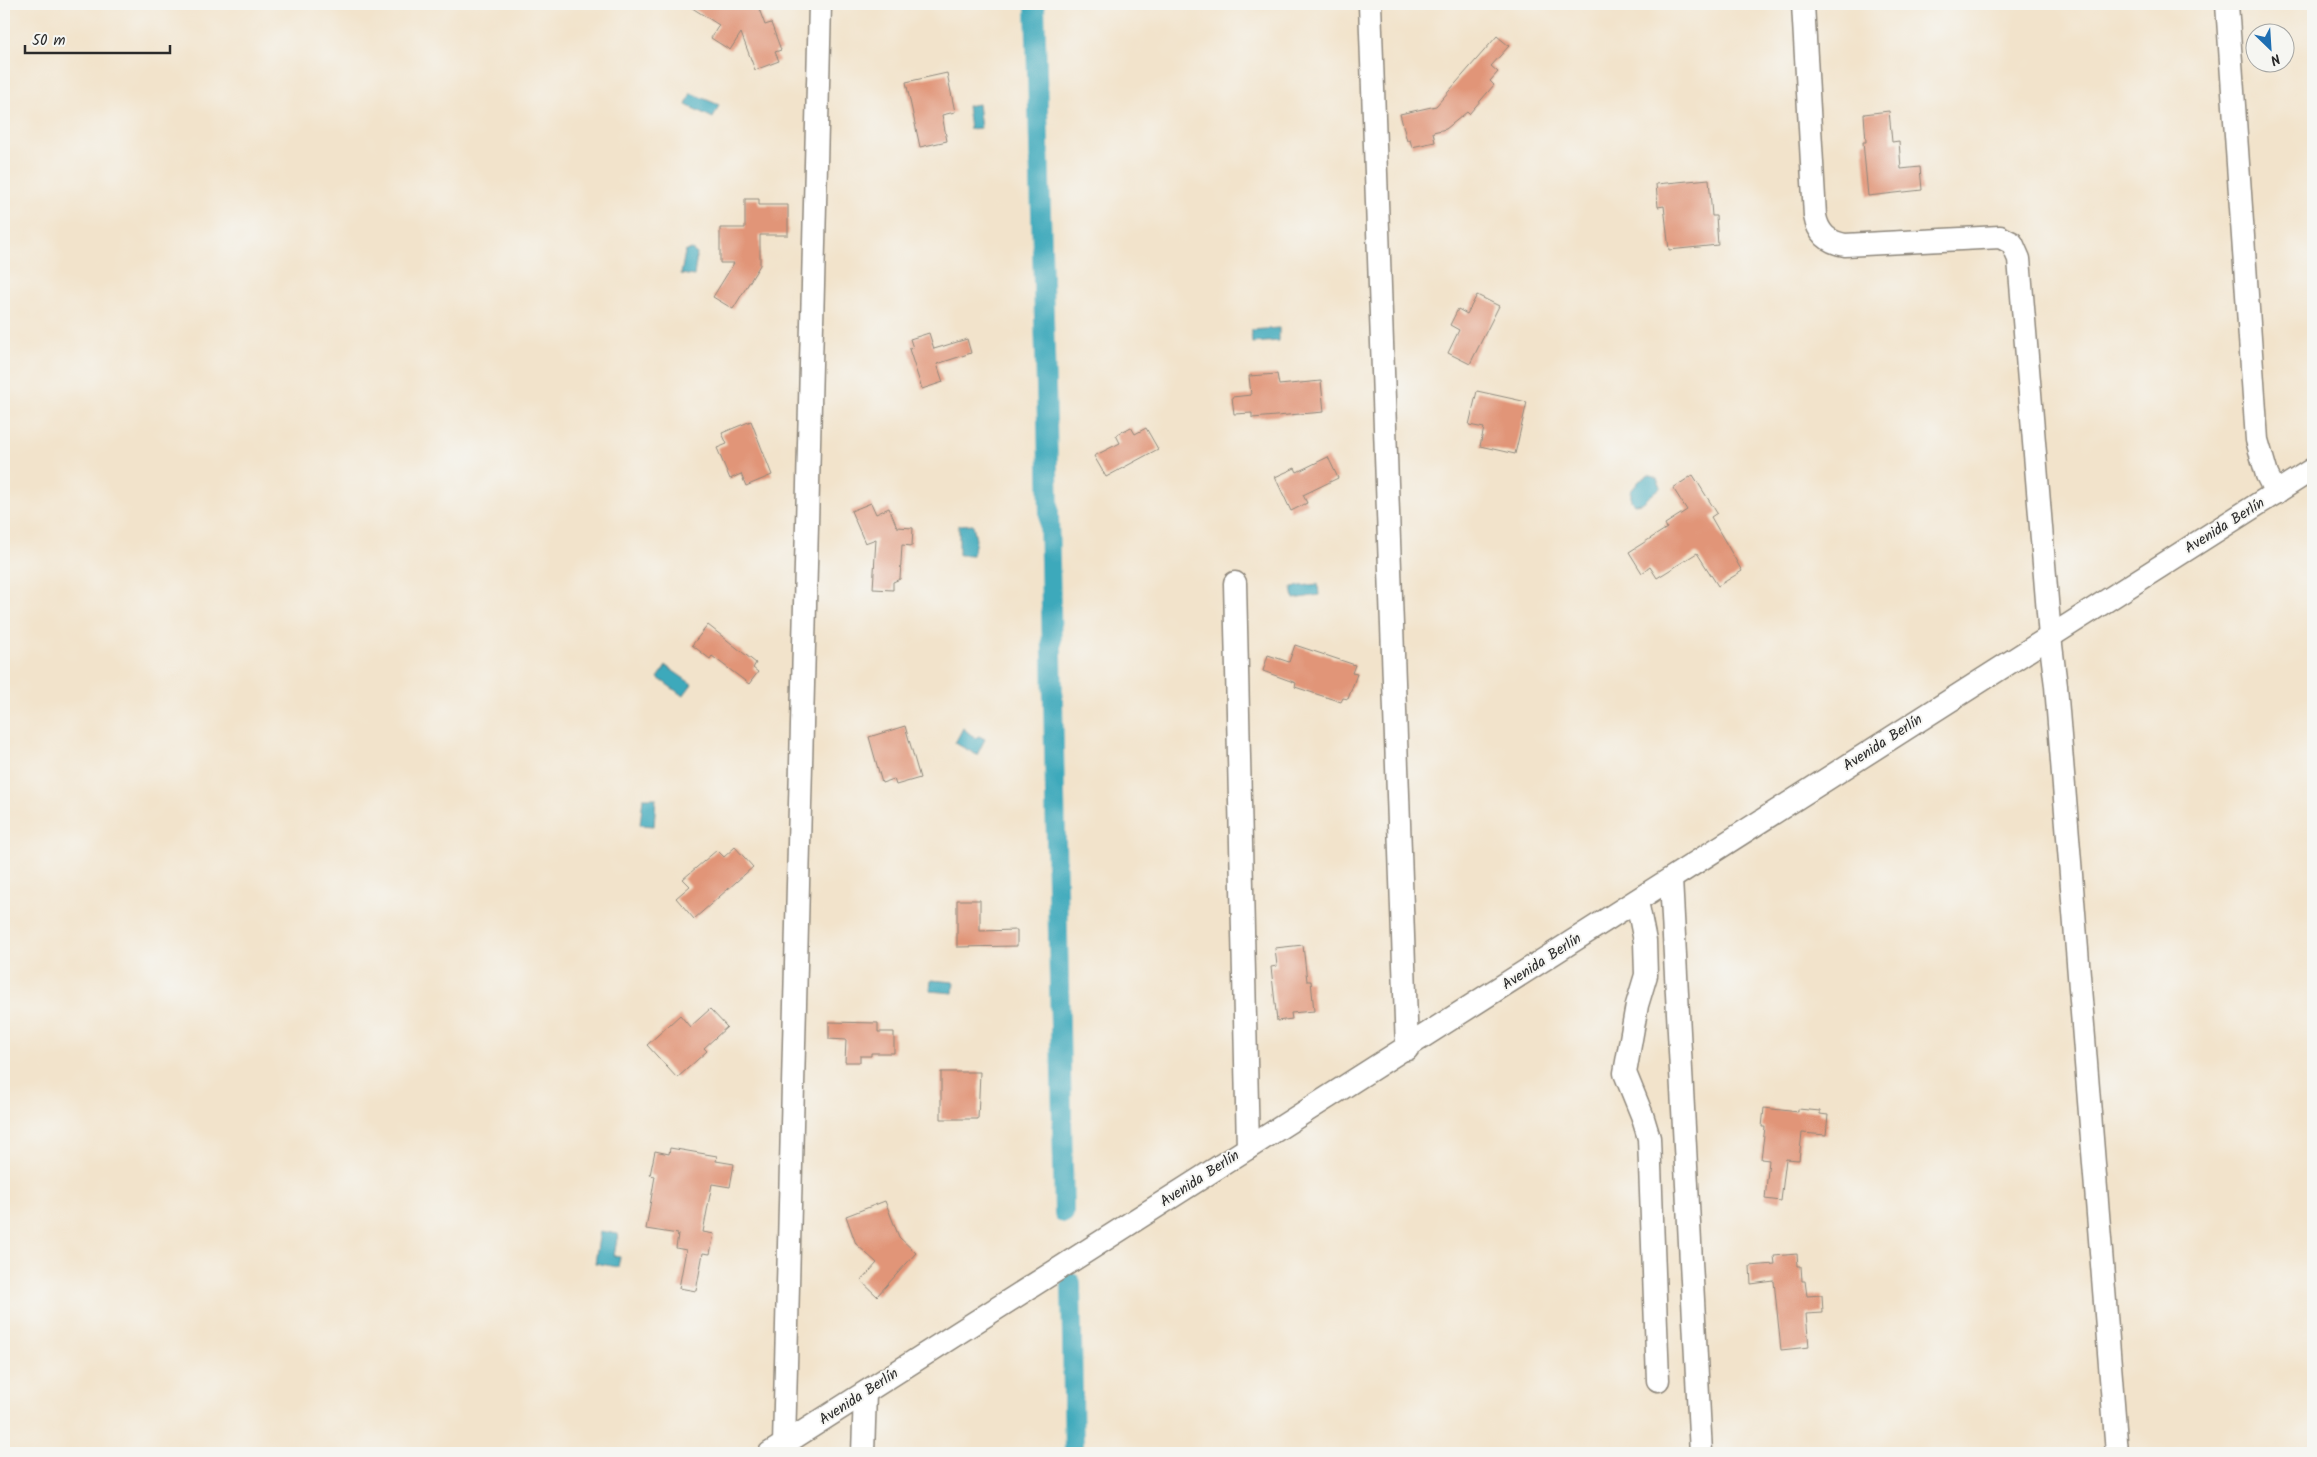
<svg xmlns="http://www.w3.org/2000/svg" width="2317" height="1457" font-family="Kalam,sans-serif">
  <rect width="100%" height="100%" fill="#f6f6f2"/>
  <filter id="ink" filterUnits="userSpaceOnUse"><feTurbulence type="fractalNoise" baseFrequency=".02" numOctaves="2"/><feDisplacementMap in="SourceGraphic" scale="10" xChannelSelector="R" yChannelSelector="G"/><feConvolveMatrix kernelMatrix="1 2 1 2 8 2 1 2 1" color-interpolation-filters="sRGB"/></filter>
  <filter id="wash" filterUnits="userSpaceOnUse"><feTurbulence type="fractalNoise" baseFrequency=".0096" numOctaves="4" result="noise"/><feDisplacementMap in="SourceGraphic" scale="20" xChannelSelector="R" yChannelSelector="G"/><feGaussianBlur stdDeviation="1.12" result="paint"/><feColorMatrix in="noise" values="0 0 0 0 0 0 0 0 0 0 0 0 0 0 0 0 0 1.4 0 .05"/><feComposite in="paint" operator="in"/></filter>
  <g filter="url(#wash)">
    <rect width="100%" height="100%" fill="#f2e3cb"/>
    <!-- water -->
    <g fill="#3ca9bb" stroke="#346a73">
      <polygon points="691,93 719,105 713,118 686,105"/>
      <polygon points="978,104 981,128 970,129 967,106"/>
      <polygon points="691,249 697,254 694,276 681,274 685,252"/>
      <polygon points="1279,328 1279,341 1252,343 1251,330"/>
      <polygon points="1649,475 1657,479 1661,487 1642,503 1634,504 1631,501 1631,491 1639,481"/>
      <polygon points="973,524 976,540 973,555 959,555 959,525"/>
      <polygon points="1318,584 1319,595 1294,599 1292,587"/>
      <polygon points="666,666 692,684 683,696 658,678"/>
      <polygon points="963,728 975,738 979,736 985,739 977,755 955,743"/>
      <polygon points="643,798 656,798 654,826 640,825"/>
      <polygon points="931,980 954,982 953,993 930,991"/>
      <polygon points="600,1231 618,1234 614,1256 620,1257 618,1267 595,1263"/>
    </g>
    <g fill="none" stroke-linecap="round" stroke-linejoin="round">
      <!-- canal -->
      <g stroke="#3ca9bb" stroke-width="20">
        <polyline points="1035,4 1047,422 1064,1213"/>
        <polyline points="1071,1283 1074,1453"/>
      </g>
    </g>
    <g id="blocks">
      <!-- building -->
      <g fill="#e19578">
        <polygon points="686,4 750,4 759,9 765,25 771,23 781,50 775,52 779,61 755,70 741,33 730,50 711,38 719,25"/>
        <polygon points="1497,36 1509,46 1491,66 1498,72 1490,81 1494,85 1469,114 1467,112 1446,129 1433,132 1435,142 1412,147 1410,140 1407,141 1400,114 1436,106"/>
        <polygon points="947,73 955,112 942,115 947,141 920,147 906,82"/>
        <polygon points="1889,111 1892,142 1899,141 1901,169 1920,167 1922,190 1868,196 1863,142 1866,142 1864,114"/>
        <polygon points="1709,179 1712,216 1716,216 1718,245 1669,250 1664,206 1658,207 1656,184"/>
        <polygon points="745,199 759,199 759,205 788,205 788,235 760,235 760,265 733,309 713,297 734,263 720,263 720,228 745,228"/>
        <polygon points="1477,295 1499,306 1470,364 1448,353 1459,330 1450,325 1458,309 1467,314"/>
        <polygon points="929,333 934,349 967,339 971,353 937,364 943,382 922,389 909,349 913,348 910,339"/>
        <polygon points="1277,374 1279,385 1321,381 1324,412 1252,418 1252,413 1234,414 1232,397 1251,395 1249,376"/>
        <polygon points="1477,391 1527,402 1515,454 1480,446 1484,428 1469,425"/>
        <polygon points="751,421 772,475 746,486 741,474 730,479 717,448 727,444 722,433"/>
        <polygon points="1131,427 1135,434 1146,428 1158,449 1106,477 1094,456 1120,443 1116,435"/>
        <polygon points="1328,457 1338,478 1303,495 1307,503 1291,511 1275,477 1295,468 1297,472"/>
        <polygon points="1693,475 1717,513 1711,517 1742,571 1718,586 1697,553 1657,578 1650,567 1642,573 1629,552 1667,528 1665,524 1687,510 1673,488"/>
        <polygon points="871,503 876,514 889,508 897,527 913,528 912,546 902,545 900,579 893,582 893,590 873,589 876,539 865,543 851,511"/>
        <polygon points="708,625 756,663 753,668 758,672 749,684 712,656 710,659 692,645"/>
        <polygon points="1295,645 1355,665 1352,673 1357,674 1348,699 1343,698 1341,702 1295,687 1296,683 1263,671 1268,655 1289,662"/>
        <polygon points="905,726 920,778 896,785 894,779 882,783 869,737"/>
        <polygon points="735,847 753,867 694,919 676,898 690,886 683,879 717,850 724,857"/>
        <polygon points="957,900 980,900 980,931 1017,930 1017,946 957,947"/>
        <polygon points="1303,945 1307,981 1311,981 1314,1011 1291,1013 1292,1019 1277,1021 1271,967 1277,966 1275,948"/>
        <polygon points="710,1009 727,1027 704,1048 707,1051 677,1078 647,1045 680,1015 690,1027"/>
        <polygon points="829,1022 878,1023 878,1032 894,1032 894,1053 871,1053 871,1056 860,1056 860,1062 845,1062 846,1040 829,1039"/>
        <polygon points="941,1072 980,1072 978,1119 941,1119"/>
        <polygon points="1764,1108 1798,1112 1798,1109 1820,1111 1820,1114 1828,1115 1826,1135 1802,1133 1799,1160 1786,1159 1781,1201 1765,1199 1769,1160 1761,1159 1765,1127 1762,1127"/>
        <polygon points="670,1148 717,1156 716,1161 734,1164 730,1187 712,1184 703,1232 714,1234 710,1254 703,1253 696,1291 679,1288 686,1250 676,1248 678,1234 646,1229 655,1176 650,1175 655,1151 669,1154"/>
        <polygon points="885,1201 899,1237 916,1253 877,1296 861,1281 877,1263 856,1244 846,1216"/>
        <polygon points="1797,1254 1798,1266 1801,1266 1802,1281 1805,1281 1807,1296 1822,1295 1823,1313 1806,1314 1809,1347 1781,1350 1774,1281 1751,1284 1750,1266 1775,1264 1774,1256"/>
      </g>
    </g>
  </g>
  <g filter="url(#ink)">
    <use href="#blocks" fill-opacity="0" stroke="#8e877b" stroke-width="1"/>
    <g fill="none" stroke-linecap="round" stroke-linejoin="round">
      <!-- minor casing -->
      <g stroke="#8e877b" stroke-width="25">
        <g id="minor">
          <polyline points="1370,4 1407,1049"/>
          <path d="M1803,4L1815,216C1818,233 1828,242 1845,245L2000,237L2012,243L2019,259L2050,637L2056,686L2117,1453"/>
          <polyline points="2227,4 2257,440 2267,475 2276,493"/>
          <polyline points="1235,583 1248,1148"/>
          <polyline points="1671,879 1701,1453"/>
          <polyline points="1637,901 1645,941 1646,975 1637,1005 1625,1073 1642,1115 1649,1138 1658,1380"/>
          <polyline points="784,1445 820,4"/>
          <polyline points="770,1453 2313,469"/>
          <polyline points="863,1453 865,1393"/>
        </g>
      </g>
      <!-- minor -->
      <use href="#minor" stroke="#fff" stroke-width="22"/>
    </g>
  </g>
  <g text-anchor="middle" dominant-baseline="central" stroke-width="4" stroke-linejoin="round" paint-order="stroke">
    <!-- street labels -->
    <g font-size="15" fill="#2b2b2b" stroke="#f6f6f2">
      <text transform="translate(2225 526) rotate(-32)">Avenida Berlín</text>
      <text transform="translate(1883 743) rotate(-33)">Avenida Berlín</text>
      <text transform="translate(1542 962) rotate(-33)">Avenida Berlín</text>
      <text transform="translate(1200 1179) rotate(-33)">Avenida Berlín</text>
      <text transform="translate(859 1397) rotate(-33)">Avenida Berlín</text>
    </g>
  </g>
  <!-- margin -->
  <rect width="2317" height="1457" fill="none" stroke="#f6f6f2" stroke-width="20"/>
  <!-- north arrow -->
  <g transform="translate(2270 48) rotate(155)"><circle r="24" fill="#f6f6f2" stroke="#a5a5a2"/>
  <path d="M0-4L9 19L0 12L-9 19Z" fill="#1f6fb2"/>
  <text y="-8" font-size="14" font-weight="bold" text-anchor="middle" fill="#2b2b2b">N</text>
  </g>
  <!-- scale -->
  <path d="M25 45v8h145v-8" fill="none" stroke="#2b2b2b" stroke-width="2.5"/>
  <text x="32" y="45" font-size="15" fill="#2b2b2b" stroke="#f6f6f2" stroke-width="4" paint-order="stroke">50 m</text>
</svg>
